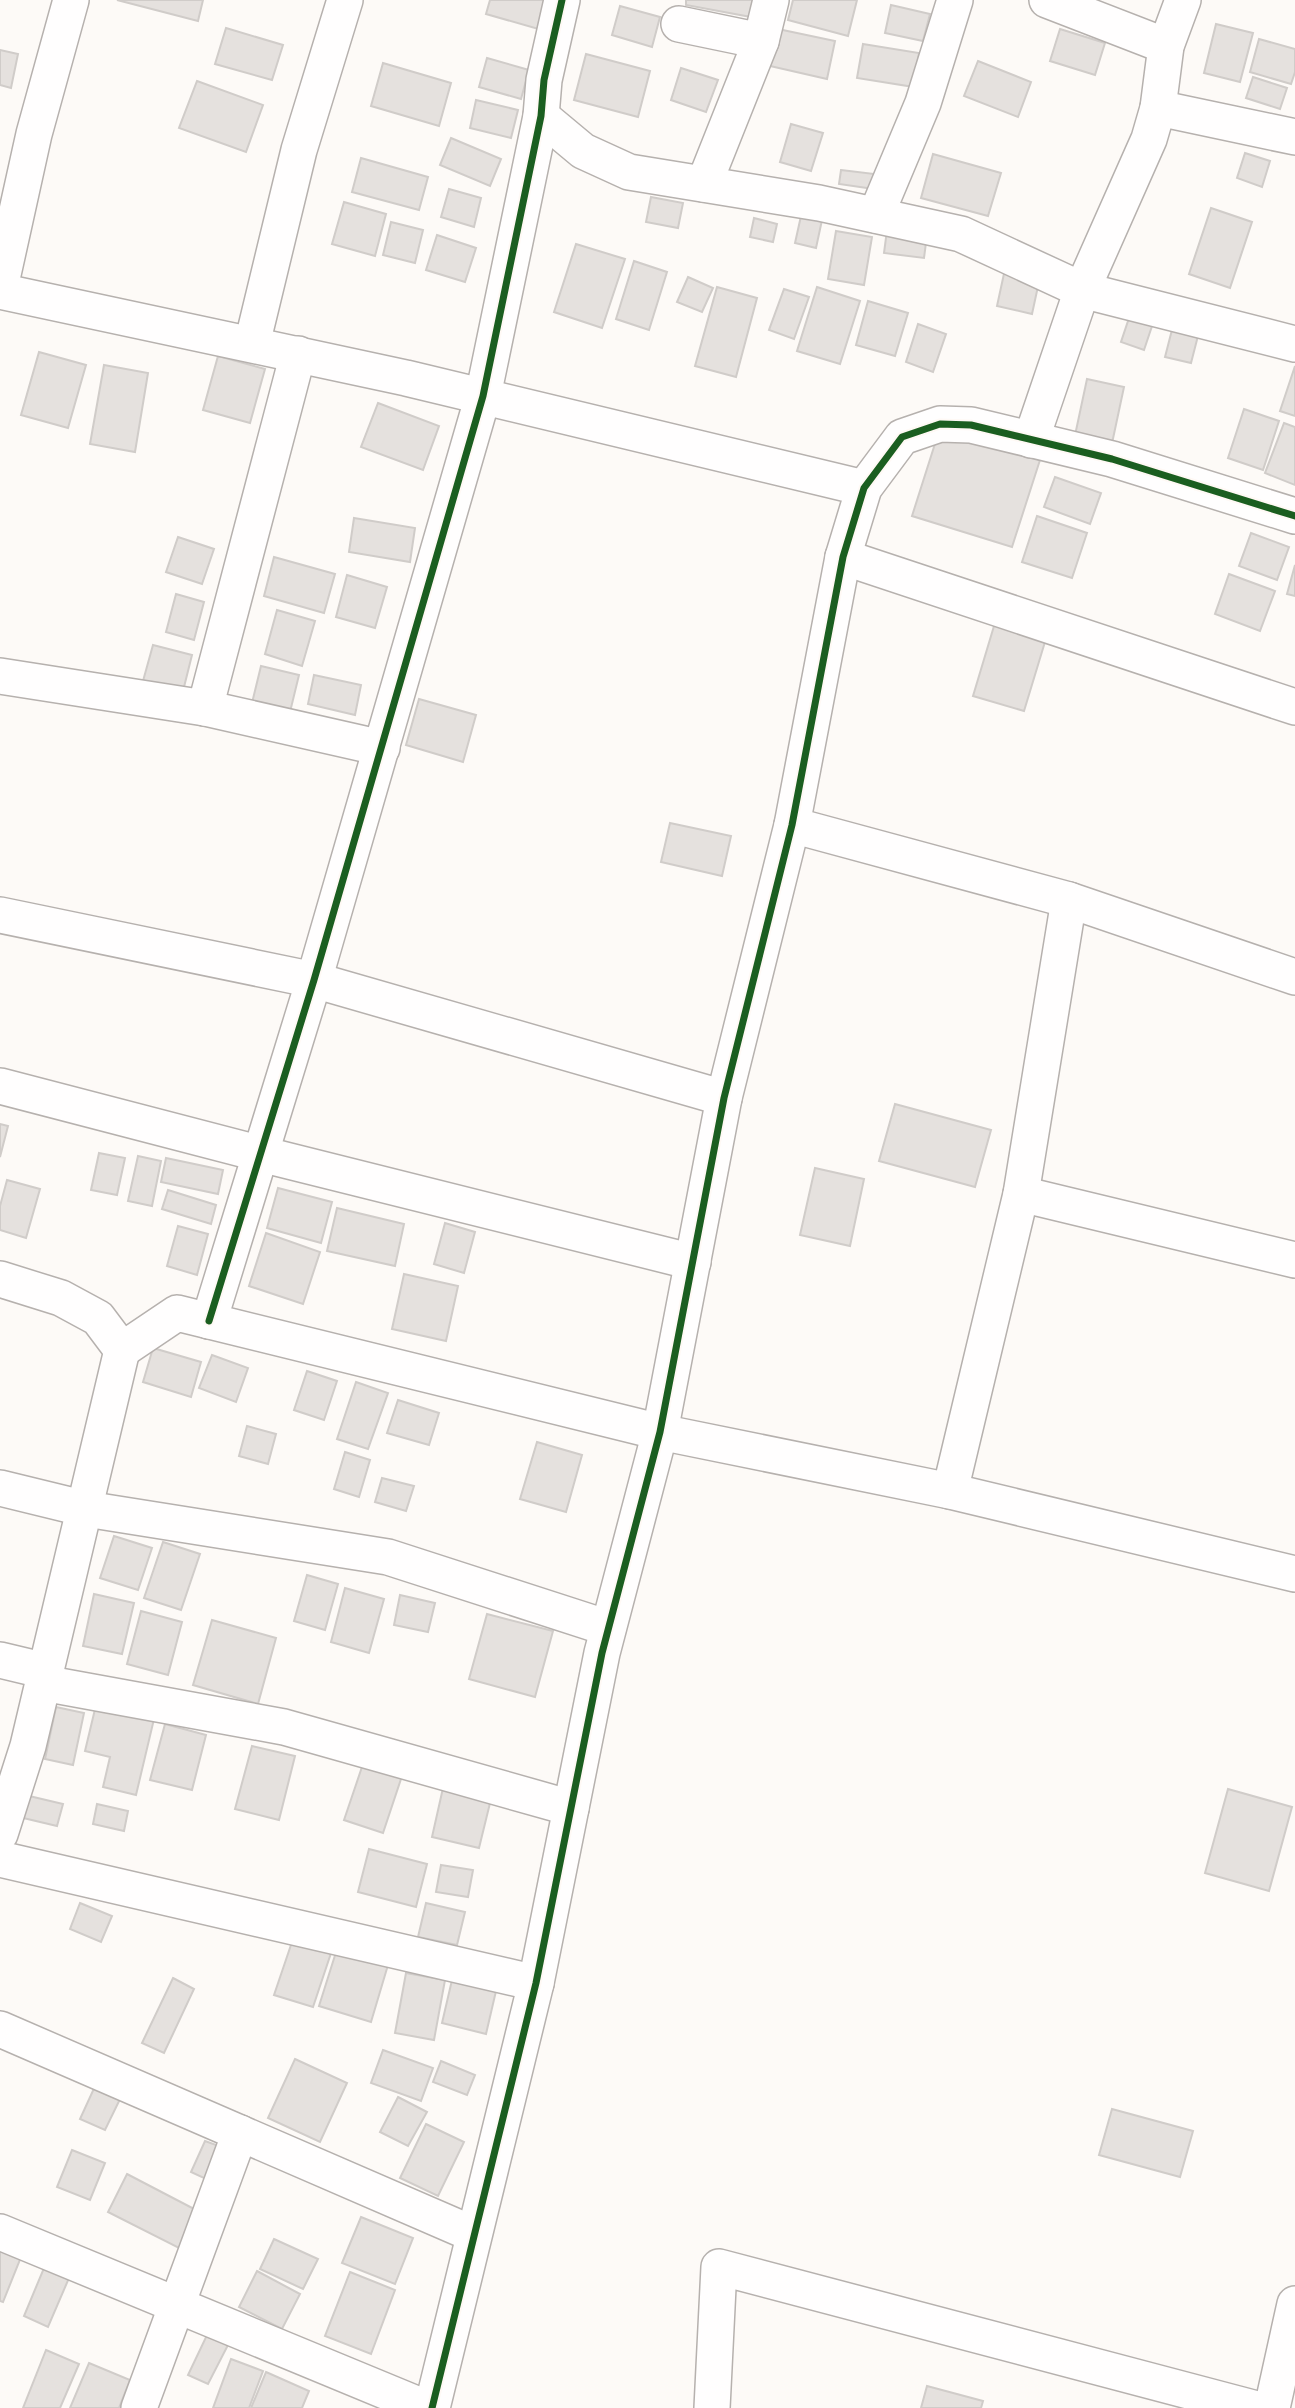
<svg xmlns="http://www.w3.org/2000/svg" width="1295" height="2408" font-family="'Public Sans',sans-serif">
  <rect width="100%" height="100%" fill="#fdfaf7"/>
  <!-- building -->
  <g fill="#e5e1de" stroke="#d0ccc9" stroke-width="2">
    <polygon points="117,0 203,0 198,21"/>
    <polygon points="490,0 550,0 542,30 486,14"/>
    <polygon points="686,0 754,0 751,17 686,5"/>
    <polygon points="793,0 857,0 848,36 788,20"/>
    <polygon points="891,5 930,14 923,41 885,33"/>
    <polygon points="620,6 660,17 652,47 612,35"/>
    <polygon points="1216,24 1253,33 1240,82 1204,73"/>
    <polygon points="226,28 283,45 272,80 215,64"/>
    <polygon points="778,29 835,41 827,79 770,66"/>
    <polygon points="1060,29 1105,43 1095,75 1050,61"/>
    <polygon points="1259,39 1295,49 1295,72 1291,84 1250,72"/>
    <polygon points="863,44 919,53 914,87 857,78"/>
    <polygon points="0,50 18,54 11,88 0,85"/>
    <polygon points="586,54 650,71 638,117 574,100"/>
    <polygon points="487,58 529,70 521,99 479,87"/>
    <polygon points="978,61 1031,82 1018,117 964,96"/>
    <polygon points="383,63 451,83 439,126 371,106"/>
    <polygon points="681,68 718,80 706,112 671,100"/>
    <polygon points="1253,77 1287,88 1280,109 1246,98"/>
    <polygon points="197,81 263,105 246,152 179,128"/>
    <polygon points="476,100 518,110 511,138 470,128"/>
    <polygon points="791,124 823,133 811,171 780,162"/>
    <polygon points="451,138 501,159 490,186 440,165"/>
    <polygon points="1245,153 1270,161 1262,187 1237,178"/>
    <polygon points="933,154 1001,173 988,216 921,198"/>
    <polygon points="361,158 428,177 419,210 352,192"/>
    <polygon points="841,170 883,175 881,190 839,184"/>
    <polygon points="449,189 481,198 474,227 441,217"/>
    <polygon points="651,197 683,203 678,228 646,222"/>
    <polygon points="344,202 386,214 375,256 332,244"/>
    <polygon points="1211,208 1252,222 1230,288 1189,274"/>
    <polygon points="801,216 822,220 816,248 795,243"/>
    <polygon points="754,218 777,224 773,242 750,237"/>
    <polygon points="391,222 423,230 415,263 383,255"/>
    <polygon points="887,230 927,235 924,258 884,253"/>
    <polygon points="836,231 872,237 864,285 828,279"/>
    <polygon points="437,235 476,248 465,282 426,270"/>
    <polygon points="576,244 625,259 602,328 554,312"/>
    <polygon points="634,261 667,272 649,330 616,319"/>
    <polygon points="1005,269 1040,277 1032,314 997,306"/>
    <polygon points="688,277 713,288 702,312 677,302"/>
    <polygon points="717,287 757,298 736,377 695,366"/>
    <polygon points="817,287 860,301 840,364 797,351"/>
    <polygon points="784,289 809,297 794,339 769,330"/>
    <polygon points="868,301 908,313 895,356 856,345"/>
    <polygon points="1133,306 1156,314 1144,350 1121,342"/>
    <polygon points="1174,322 1200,328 1191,363 1165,357"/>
    <polygon points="918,324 946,334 933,372 906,362"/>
    <polygon points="39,352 86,365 68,428 21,415"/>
    <polygon points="218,356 265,369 250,423 203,410"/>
    <polygon points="104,365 148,373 135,452 90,444"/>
    <polygon points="1295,366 1295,416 1280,411"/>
    <polygon points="1087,379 1124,387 1111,448 1074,440"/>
    <polygon points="378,403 439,426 423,470 361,447"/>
    <polygon points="1244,409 1279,421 1263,470 1228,458"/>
    <polygon points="1284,423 1295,427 1295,485 1265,473"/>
    <polygon points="940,428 1040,460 1012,547 912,516"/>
    <polygon points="1055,477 1101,493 1090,524 1044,507"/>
    <polygon points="1037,516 1087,533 1072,578 1022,562"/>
    <polygon points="354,518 415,528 410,562 349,552"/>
    <polygon points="1251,533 1289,547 1277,580 1239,566"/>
    <polygon points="178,537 214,549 202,584 166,572"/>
    <polygon points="274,557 335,574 324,613 264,596"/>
    <polygon points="1295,565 1295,596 1287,594"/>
    <polygon points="1229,574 1275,591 1260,631 1215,614"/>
    <polygon points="347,575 387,587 375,628 336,617"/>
    <polygon points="176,594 204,602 194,640 166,632"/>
    <polygon points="277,610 315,621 302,666 265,654"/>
    <polygon points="997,616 1048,632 1024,711 973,696"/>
    <polygon points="153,645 192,655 183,691 143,681"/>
    <polygon points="261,666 299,675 290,712 252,703"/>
    <polygon points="314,675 361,685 355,715 308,704"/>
    <polygon points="419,699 476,715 463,762 406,745"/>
    <polygon points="670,823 731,836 722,876 661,862"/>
    <polygon points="895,1104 991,1130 975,1187 879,1161"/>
    <polygon points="0,1124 8,1126 0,1157"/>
    <polygon points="99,1153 125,1158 117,1195 91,1190"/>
    <polygon points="138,1156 161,1161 152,1206 128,1201"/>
    <polygon points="166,1158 223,1170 218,1194 161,1182"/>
    <polygon points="815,1168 864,1179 850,1246 800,1235"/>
    <polygon points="7,1180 40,1189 26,1238 0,1230 0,1206"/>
    <polygon points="278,1188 332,1202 321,1243 267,1228"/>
    <polygon points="168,1190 216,1205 211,1224 162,1209"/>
    <polygon points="337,1208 404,1224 395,1266 327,1251"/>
    <polygon points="445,1223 475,1232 464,1273 434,1264"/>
    <polygon points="178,1226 208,1234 197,1275 167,1266"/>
    <polygon points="266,1233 320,1252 303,1304 249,1286"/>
    <polygon points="404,1274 458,1286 446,1341 392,1329"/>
    <polygon points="153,1348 201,1362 191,1397 143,1382"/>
    <polygon points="212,1355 248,1368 236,1402 199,1388"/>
    <polygon points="307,1371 337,1381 324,1420 294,1410"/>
    <polygon points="356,1382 388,1393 368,1449 337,1439"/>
    <polygon points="398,1400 439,1413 429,1445 387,1433"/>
    <polygon points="247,1426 276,1434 268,1464 239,1456"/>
    <polygon points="537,1442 582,1455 566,1512 520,1499"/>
    <polygon points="345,1452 370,1460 359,1497 334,1489"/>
    <polygon points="382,1478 414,1486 406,1511 375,1502"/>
    <polygon points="114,1536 152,1548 138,1590 100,1578"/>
    <polygon points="163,1542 200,1554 181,1610 144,1598"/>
    <polygon points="307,1575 338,1584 325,1630 294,1621"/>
    <polygon points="345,1588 384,1599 369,1653 331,1642"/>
    <polygon points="94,1594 134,1603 122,1654 83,1646"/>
    <polygon points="400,1595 435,1603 428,1632 394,1625"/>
    <polygon points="141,1611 182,1622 168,1675 127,1664"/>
    <polygon points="487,1614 553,1631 535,1697 469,1679"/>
    <polygon points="212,1620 276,1638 258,1704 193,1685"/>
    <polygon points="96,1705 154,1719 136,1795 103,1787 110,1757 85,1751"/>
    <polygon points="56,1707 84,1713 73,1765 45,1759"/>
    <polygon points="165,1724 206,1735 192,1790 150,1780"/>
    <polygon points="252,1746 295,1756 279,1820 235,1809"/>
    <polygon points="363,1764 402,1776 383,1833 344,1820"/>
    <polygon points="443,1788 491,1799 479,1848 432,1837"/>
    <polygon points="1228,1789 1292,1807 1269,1891 1205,1873"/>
    <polygon points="25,1795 63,1804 57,1826 19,1817"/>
    <polygon points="97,1804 128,1811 124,1831 93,1824"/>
    <polygon points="369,1849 427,1864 416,1907 358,1892"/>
    <polygon points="441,1865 473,1870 468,1897 436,1892"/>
    <polygon points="80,1903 112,1916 101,1942 70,1929"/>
    <polygon points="426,1903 465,1912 457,1945 418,1937"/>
    <polygon points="293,1939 331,1953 313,2007 274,1995"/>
    <polygon points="337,1949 388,1965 371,2022 319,2006"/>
    <polygon points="406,1973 445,1980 434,2040 395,2033"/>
    <polygon points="173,1978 194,1989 164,2053 142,2043"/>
    <polygon points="452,1980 496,1991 486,2034 442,2023"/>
    <polygon points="383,2050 433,2068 421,2101 371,2083"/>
    <polygon points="295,2059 347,2083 320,2142 268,2118"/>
    <polygon points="441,2061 475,2075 467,2095 433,2082"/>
    <polygon points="96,2084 122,2095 105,2130 80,2119"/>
    <polygon points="398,2097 427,2112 408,2146 380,2132"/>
    <polygon points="1112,2109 1193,2131 1180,2177 1099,2155"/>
    <polygon points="426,2124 464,2142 438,2196 400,2178"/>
    <polygon points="205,2141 219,2146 206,2179 191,2172"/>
    <polygon points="72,2150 105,2163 90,2200 57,2187"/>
    <polygon points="127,2174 198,2211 179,2248 108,2212"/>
    <polygon points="361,2217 413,2238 395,2284 342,2263"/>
    <polygon points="274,2239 318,2259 303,2289 260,2269"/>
    <polygon points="0,2243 23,2252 3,2302 0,2301"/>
    <polygon points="44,2268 69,2278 48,2327 24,2316"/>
    <polygon points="257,2271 300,2294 282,2329 239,2307"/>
    <polygon points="350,2272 395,2290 371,2354 325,2336"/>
    <polygon points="207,2335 228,2345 208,2384 188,2375"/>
    <polygon points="46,2350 79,2364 60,2408 23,2408"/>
    <polygon points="231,2359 263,2371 249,2408 213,2408"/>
    <polygon points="89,2363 130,2380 119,2408 70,2408"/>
    <polygon points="266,2372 309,2391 302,2408 251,2408"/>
    <polygon points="927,2386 983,2401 981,2408 921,2408"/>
  </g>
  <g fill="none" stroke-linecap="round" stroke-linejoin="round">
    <!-- street casing -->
    <g stroke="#b6b1ae" stroke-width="38">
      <g id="street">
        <polyline points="1047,0 1166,46"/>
        <polyline points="679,24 761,41"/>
        <polyline points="1158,108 1295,137"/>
        <polyline points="541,116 583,151 629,172 819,203 961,234 1082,290 1295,344"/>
        <polyline points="704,184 761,41 771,0"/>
        <polyline points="876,215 923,103 955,0"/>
        <polyline points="0,288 34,134 71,0"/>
        <polyline points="0,291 406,378 864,488"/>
        <polyline points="252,344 299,150 345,0"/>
        <polyline points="1031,440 1082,290 1149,139 1158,108 1166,46 1183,0"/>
        <polyline points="843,557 1295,707"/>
        <polyline points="0,676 205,708 382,748"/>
        <polyline points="205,708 298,354"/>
        <polyline points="792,825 1069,900 1295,977"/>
        <polyline points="0,915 314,980 724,1098"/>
        <polyline points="0,1086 261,1154 693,1262"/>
        <polyline points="1021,1194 1295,1260"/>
        <polyline points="0,1279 61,1298 98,1318 122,1350 28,1746 0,1834"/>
        <polyline points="209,1321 314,980 483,396 541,116 544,80 562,0"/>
        <polyline points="122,1350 177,1313 660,1432 950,1491 1295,1574"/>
        <polyline points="0,1488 86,1509 388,1557 608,1628"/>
        <polyline points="950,1491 1021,1194 1069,900"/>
        <polyline points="0,1660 46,1671"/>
        <polyline points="43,1683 284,1727 571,1808"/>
        <polyline points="0,1859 536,1983"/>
        <polyline points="0,2029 473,2234"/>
        <polyline points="0,2232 426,2408"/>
        <polyline points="139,2408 240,2133"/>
        <polyline points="432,2408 536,1983 602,1653 660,1432 724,1098 792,825 843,557 864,488 902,437 940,424 971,425 1112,459 1295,516"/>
        <polyline points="712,2408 719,2267 1253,2408"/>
        <polyline points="1272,2408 1295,2304"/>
      </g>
    </g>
    <!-- street -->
    <use href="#street" stroke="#fffefe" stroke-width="35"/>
    <!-- cycleway casing -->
    <g stroke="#fff9f5" stroke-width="11">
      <g id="cycleway">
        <polyline points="209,1321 314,980 483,396 541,116 544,80 562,0"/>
        <polyline points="432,2408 536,1983 602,1653 660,1432 724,1098 792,825 843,557 864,488 902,437 940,424 971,425 1112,459 1295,516"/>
      </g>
    </g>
    <!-- cycleway -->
    <use href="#cycleway" stroke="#1b5e20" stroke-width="7"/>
  </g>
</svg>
